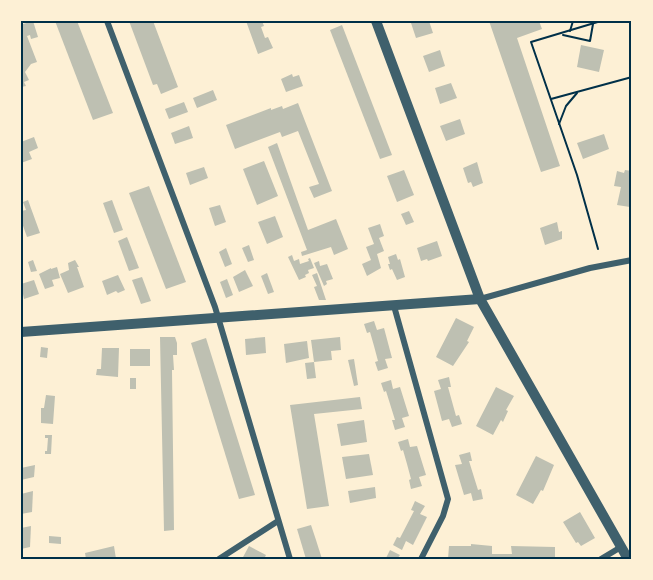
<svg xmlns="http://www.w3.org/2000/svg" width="653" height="580" font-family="'PT Sans Narrow',sans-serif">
  <rect width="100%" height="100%" fill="#fdf0d5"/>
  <!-- building -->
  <g fill="#bec0b2">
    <polygon points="21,21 23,24 33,21 38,37 31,39 30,35 27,36 37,62 31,64 25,72 29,80 24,82 26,86 21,87"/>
    <polygon points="55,21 77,21 113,113 93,120"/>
    <polygon points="129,21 153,21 178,87 161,94 157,84 153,85"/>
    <polygon points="246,21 262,21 264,26 261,27 265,38 268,37 273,48 258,54"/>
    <polygon points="416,21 429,21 433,33 416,38 411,23"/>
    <polygon points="489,21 539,21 542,29 517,38 560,166 541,172"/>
    <polygon points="342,25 392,155 380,159 330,30"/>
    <polygon points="581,45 604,50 599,72 577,67"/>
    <polygon points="440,50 445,66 429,72 423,56"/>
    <polygon points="292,74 293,77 299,75 303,86 286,92 281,79"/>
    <polygon points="451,83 457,98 440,104 435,88"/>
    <polygon points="213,90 217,100 197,108 193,98"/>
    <polygon points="184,102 188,112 169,119 165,109"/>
    <polygon points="298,103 332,191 314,198 309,187 319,184 298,131 282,137 280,132 235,149 226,125 271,108 271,110 282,106 283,109"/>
    <polygon points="460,119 465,134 446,141 440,126"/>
    <polygon points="189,126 193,138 175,144 171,133"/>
    <polygon points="604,134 609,149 583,159 577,143"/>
    <polygon points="34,137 38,148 29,152 32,159 21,163 21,142"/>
    <polygon points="277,143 308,230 336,219 348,249 334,255 331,247 302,256 301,252 307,250 268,147"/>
    <polygon points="264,161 278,196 257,205 243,169"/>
    <polygon points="477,162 483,183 473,187 471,182 468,183 463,168"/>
    <polygon points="204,167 208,178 190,185 186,173"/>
    <polygon points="404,170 414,195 397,202 387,176"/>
    <polygon points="625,170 632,171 632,214 629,214 630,207 617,205 621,187 614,186 617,171 624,173"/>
    <polygon points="149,186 186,282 166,289 129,193"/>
    <polygon points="28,200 40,233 27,237 21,220 21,211 26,210 23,202"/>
    <polygon points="112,200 123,230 114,233 103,203"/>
    <polygon points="220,205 226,222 215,226 209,208"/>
    <polygon points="409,211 414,222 406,225 401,214"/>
    <polygon points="275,216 283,237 267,244 258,222"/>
    <polygon points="557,222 559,232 562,231 562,239 545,245 540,228"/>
    <polygon points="380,224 384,236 379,238 384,251 377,254 381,268 367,276 362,264 371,260 366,247 374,244 368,228"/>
    <polygon points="127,237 139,268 129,271 118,241"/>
    <polygon points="437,241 442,256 428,261 427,259 421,261 417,248"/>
    <polygon points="249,245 254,260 248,262 242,248"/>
    <polygon points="226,248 232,264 225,267 219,252"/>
    <polygon points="396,254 398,260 400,259 405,277 397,280 392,269 390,270 388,264 390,264 388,257"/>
    <polygon points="292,255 294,261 299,259 300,264 309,261 308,259 310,258 314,268 308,270 309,273 305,275 306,277 299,280 288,257"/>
    <polygon points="33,260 37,271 31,272 28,262"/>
    <polygon points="75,260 79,267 77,267 84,287 68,293 60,274 69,270 68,263"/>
    <polygon points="319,261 320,266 327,264 333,279 326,281 327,284 324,286 314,263"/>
    <polygon points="57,267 60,278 52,280 54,286 45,289 39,274 51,268 51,269"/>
    <polygon points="245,270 253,286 239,292 233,277"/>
    <polygon points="267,273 274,292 268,294 261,276"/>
    <polygon points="317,273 326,300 319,300 314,287 317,286 312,275"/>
    <polygon points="118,275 125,290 118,293 116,291 107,295 102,281"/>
    <polygon points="142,277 151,301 141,304 132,280"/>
    <polygon points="227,279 233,295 226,298 220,282"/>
    <polygon points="34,280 39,294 24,299 21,284"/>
    <polygon points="456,318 474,327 467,341 469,342 453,366 436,357"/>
    <polygon points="374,321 377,330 384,328 392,358 385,359 388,368 378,371 375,362 378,361 374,346 370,332 367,333 364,324"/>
    <polygon points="160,337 175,337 177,343 177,355 173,355 174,370 172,370 174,530 164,531"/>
    <polygon points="265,337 266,353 246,355 245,339"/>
    <polygon points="340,337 341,350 331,351 332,360 314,362 311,340"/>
    <polygon points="206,338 255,495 239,499 191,343"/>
    <polygon points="307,341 309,358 286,363 284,344"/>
    <polygon points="41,347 48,348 47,358 40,357"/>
    <polygon points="102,348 119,348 118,377 96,375 97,369 101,369"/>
    <rect x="130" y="349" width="20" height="17"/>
    <polygon points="354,359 358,385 354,386 348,360"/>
    <polygon points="314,362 316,378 307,379 305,363"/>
    <polygon points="449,377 451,387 448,387 456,416 459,415 462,424 452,427 449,419 442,421 434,391 441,389 438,380"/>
    <rect x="130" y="378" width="6" height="11"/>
    <polygon points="391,380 393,389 400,387 409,416 402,418 405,427 395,430 392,420 395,420 386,391 384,392 381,383"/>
    <polygon points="496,387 514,396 506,410 508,411 503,422 501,420 493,435 476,426"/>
    <polygon points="46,395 55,396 53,424 41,423 41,408 44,408"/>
    <polygon points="360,397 362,409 314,414 329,506 307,509 290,405"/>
    <polygon points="364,420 367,442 341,446 337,424"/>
    <polygon points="45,435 52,435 51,454 45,454 45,451 47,451 48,438 45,438"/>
    <polygon points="408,439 410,447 417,446 426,475 419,477 422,486 411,489 409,480 411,479 407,464 403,450 401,451 398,442"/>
    <polygon points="470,452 472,461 469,461 478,490 481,489 483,499 473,501 471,493 464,495 455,465 462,464 459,455"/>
    <polygon points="369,454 373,475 346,479 342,457"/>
    <polygon points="536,456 554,465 543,491 541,490 533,504 516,495"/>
    <polygon points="35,465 34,477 21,480 21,468"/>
    <polygon points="375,487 376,498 350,503 348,491"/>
    <polygon points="33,491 32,512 21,514 21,494"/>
    <polygon points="415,501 425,506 420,514 427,517 413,545 406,541 402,550 393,545 397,537 400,538 414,511 411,510"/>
    <polygon points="580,512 595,538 581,546 578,542 576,543 563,522"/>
    <polygon points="311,525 316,540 322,559 306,559 297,529"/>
    <polygon points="31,526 30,547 21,549 21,528"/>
    <polygon points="49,536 61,537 61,544 49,543"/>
    <polygon points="471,544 492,546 492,554 512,554 511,546 555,547 555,559 448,559 449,546 471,546"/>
    <polygon points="114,546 116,559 86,559 85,553"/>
    <polygon points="249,546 266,555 264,559 242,559"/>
    <polygon points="390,550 400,555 397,559 386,558"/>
  </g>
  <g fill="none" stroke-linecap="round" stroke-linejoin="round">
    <!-- path -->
    <g stroke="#003049" stroke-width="2">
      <polyline points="570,31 573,21"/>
      <polyline points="563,35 590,41 593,24"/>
      <polyline points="551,99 632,77"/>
      <polyline points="559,124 566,106 577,93"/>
      <polyline points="598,249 577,175 531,42 601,21"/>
    </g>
    <!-- minor -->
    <g stroke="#3f606c" stroke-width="6">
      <polyline points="107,21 215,307 290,559"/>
      <polyline points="480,299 590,268 632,260"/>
      <polyline points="394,306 448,499 443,516 421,559"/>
      <polyline points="219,559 278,521"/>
      <polyline points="601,559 621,547"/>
    </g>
    <!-- tertiary -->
    <g stroke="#3f606c" stroke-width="10">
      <polyline points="376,21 480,299 628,559"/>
      <polyline points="21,332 480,299"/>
    </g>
  </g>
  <!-- border -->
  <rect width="653" height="580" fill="none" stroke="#fdf0d5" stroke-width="45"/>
  <rect x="22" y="22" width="608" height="536" fill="none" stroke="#003049" stroke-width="2"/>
</svg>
